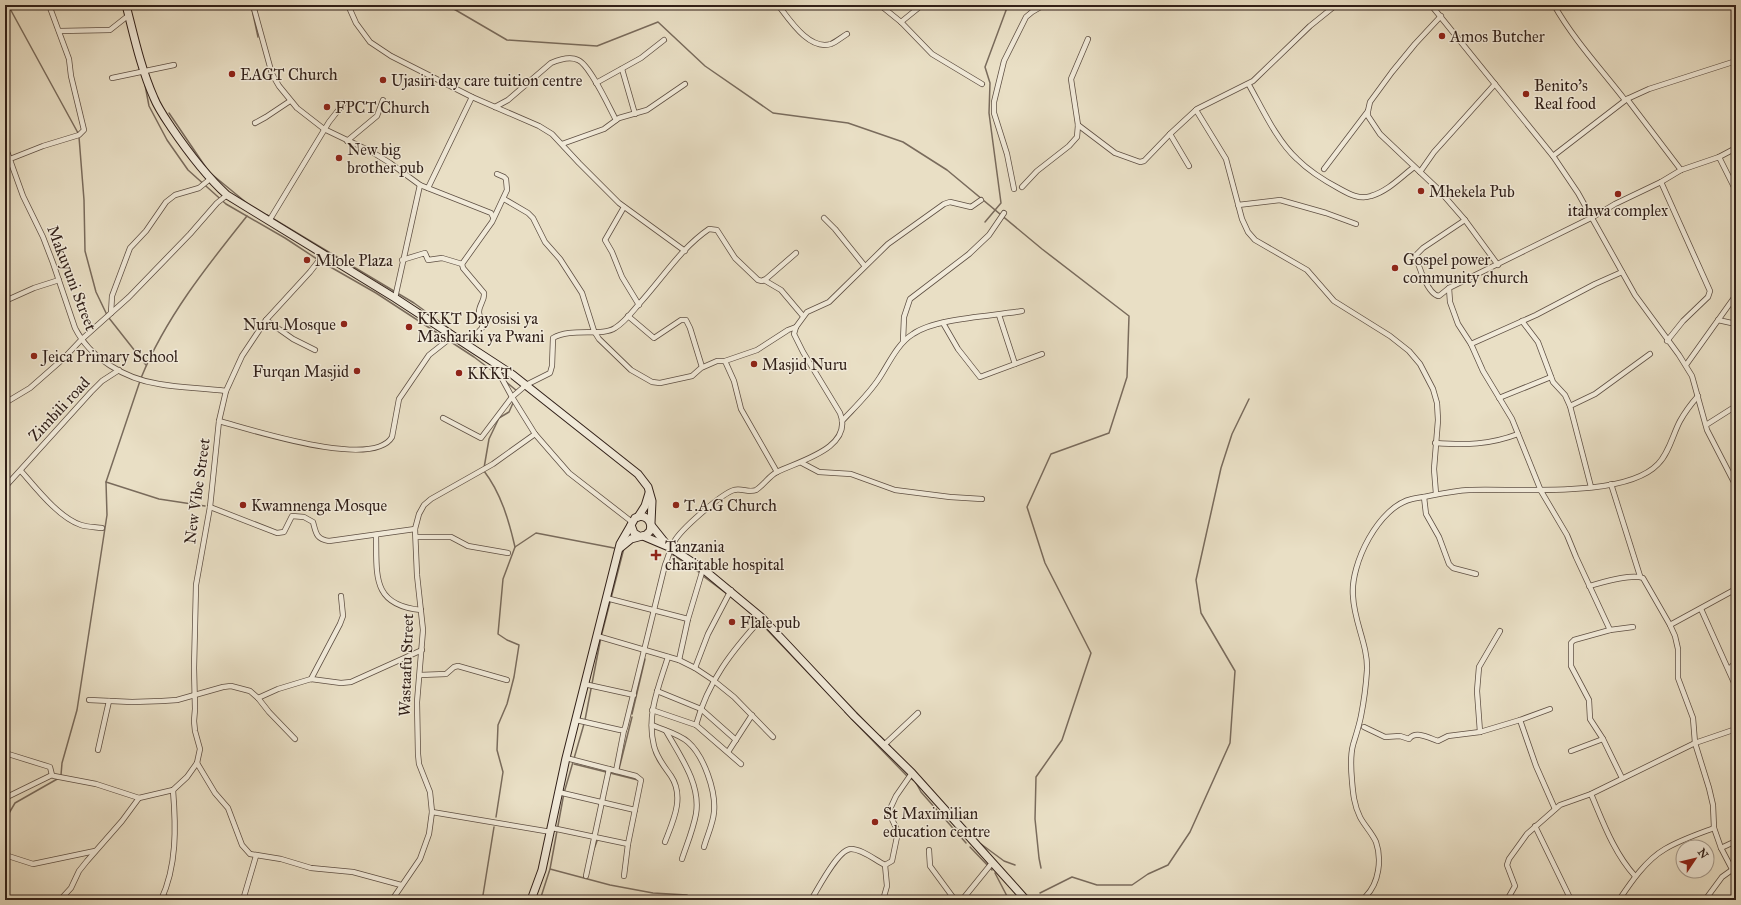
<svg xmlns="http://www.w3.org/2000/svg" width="1741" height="905" font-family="'IM FELL Great Primer',serif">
  <rect width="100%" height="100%" fill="#e9dfc5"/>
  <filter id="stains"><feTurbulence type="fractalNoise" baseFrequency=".005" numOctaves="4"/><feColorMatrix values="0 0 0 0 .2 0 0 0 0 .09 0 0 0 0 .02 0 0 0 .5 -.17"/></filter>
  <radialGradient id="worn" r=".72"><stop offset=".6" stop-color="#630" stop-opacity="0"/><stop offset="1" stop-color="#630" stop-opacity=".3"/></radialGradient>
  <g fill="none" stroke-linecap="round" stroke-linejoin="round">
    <!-- stream -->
    <g stroke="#796b5c" stroke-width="1.5">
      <polyline points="8,5 78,133"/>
      <polyline points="251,5 258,37"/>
      <polyline points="447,5 507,40 597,46 658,22 705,66 773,113 848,123 903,142 947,170 1042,249 1129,316 1127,377 1109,433 1051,454 1027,507 1045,563 1091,653 1062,740 1036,777 1035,819 1039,858 1041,868"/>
      <polyline points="145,85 149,106 167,140 188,170 226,204 285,238 320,261 376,293 474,357 499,376"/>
      <polyline points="169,113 209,172 248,204"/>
      <polyline points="79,137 84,200 85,251 96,292 107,315"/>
      <polyline points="267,215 414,303 465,340"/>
      <polyline points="985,222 1001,203 989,113 990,83 985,67 1008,5"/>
      <polyline points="109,318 146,365"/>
      <path d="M141,378C166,317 207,266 247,216"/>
      <polyline points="505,381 517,391"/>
      <polyline points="484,468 489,439 499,418 509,412 513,403"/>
      <path d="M484,471C501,493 509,521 515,547"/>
      <polyline points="106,482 159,499 205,506"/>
      <polyline points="673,555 700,573"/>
      <polyline points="703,576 727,594"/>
      <polyline points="752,614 837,703"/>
      <polyline points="784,637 874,731"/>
      <polyline points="845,712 907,776 915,781 921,792 966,843"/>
      <polyline points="632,714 645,659"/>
      <polyline points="585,720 601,637 624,548"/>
      <polyline points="880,736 890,746"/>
      <polyline points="574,764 638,780"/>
      <polyline points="619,769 632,717"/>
      <polyline points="61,775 62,763 77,710 107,515 106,482 140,381"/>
      <polyline points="496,817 503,772 497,750 498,725 507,704 514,677 519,645 507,640 498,634 503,579 515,547 536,533 614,548"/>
      <polyline points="5,820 15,803 59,778"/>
      <polyline points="981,844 1004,861 1015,865"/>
      <polyline points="970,847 992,870"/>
      <polyline points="594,849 597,841"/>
      <polyline points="550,869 610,885 653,893 687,895 691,900"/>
      <polyline points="995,873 1009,900"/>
      <polyline points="1040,893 1072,877 1097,885 1132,885 1148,874 1168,865 1190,832 1230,743 1235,671 1201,613 1196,580 1221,468 1232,434 1249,399"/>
      <polyline points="483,895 494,827"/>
      <polyline points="1069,898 1069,900"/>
      <polyline points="540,900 550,869 564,793 584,724"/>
    </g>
    <!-- street casing -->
    <g stroke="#5e4f43" stroke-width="6">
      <g id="street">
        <polyline points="253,5 272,74 279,86 297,108 324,129 372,152 390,163 420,185 491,213 493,217"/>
        <polyline points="348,5 356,23 370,42 391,56 472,97 539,126 552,134 579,163 619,203 685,251"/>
        <path d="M778,5C789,19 809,51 831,44C836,42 842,37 847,34"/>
        <polyline points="880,5 901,22 932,54 982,84"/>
        <polyline points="1431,5 1553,156 1578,193 1635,295 1679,355 1692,376 1707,430 1736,486"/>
        <path d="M1554,5C1574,40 1601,69 1625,100"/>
        <polyline points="1441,16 1415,44 1392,72 1370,102 1368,111 1368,116 1380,134 1438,189 1465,220 1498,265"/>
        <polyline points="901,22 922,5"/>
        <polyline points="59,31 110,30 129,15"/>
        <polyline points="622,69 635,114"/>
        <polyline points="112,78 174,65"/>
        <polyline points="596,83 641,58 664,40"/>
        <path d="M1249,85C1262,108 1277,141 1297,159C1309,171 1325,181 1340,189C1349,194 1360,200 1371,196C1388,191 1401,177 1414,167"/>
        <polyline points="1627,99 1681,170"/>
        <path d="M495,107L508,100L551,63C558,60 570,56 578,60C590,65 609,107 616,120"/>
        <polyline points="1196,110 1226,159 1242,219 1248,232 1255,240 1307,270 1334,301 1390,336 1409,351 1420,364 1433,389 1437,403 1438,420 1434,469 1436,494"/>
        <polyline points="255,123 266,117 290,101"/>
        <polyline points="1078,125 1115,153 1140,162 1144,161 1170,134 1197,109 1253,81 1310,26 1336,5"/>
        <polyline points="1170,134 1189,166"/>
        <polyline points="347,141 377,116 383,100"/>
        <polyline points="562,144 604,129 619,118 647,110 685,84"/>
        <path d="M5,146L23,196L43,237L53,263L75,328C90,358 125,379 159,384C181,388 204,388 226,391"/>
        <polyline points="1553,156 1627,99 1649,89 1736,61"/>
        <polyline points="1719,157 1736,191"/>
        <polyline points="10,159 43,146 79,135 84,130 71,76 69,59 49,5"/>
        <polyline points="1324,169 1368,111"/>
        <polyline points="1420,172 1434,152 1495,84"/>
        <polyline points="1661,182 1710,291 1708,297 1683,321 1667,341"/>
        <polyline points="1022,187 1037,171 1069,146 1077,137 1078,125 1071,79 1088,39"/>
        <polyline points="428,188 472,97"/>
        <polyline points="1014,189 1007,154 994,113 994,102 1004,61 1026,17 1032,12 1044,5"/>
        <polyline points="504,199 528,213 533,218 545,242 560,259 582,293 594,331 599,339 631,370 652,382 660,383 692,376 701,368 717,361 725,361 757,350 788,330 796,327"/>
        <polyline points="1238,205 1280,200 1326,213 1356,224"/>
        <polyline points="624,207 605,240 612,252 622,277 639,305"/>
        <polyline points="824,218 835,229 864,265"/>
        <polyline points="269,221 329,122 344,103"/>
        <polyline points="402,260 425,253 428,260 442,258 462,264"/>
        <polyline points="764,280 781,290 803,316"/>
        <path d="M1449,288L1439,296C1428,295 1418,265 1416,255L1423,248L1465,220"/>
        <polyline points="395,298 420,185"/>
        <polyline points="5,301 34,288 59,280"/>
        <polyline points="111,313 112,296 130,248 146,231 166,202 175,195 199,188 210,179"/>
        <polyline points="999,315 1015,364"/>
        <polyline points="628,316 654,338 681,320 686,320 690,328 702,367"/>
        <polyline points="266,320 293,339 315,350"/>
        <polyline points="1718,320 1736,324"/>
        <polyline points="1522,321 1538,342 1553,382 1565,395 1570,406 1591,487"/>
        <polyline points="943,323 958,349 980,377 1042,354"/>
        <polyline points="903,341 904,317 910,299 969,254 989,235 1004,213"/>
        <polyline points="1471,344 1536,315 1595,284 1622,272"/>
        <path d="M466,345L482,328C484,321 479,318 479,312C479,305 485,300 484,293L463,268L462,264L492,222L507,190L506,179L504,177L497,174"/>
        <polyline points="725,361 734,381 741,409 777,472"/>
        <polyline points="494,364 512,397 535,434 555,457 569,473 632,522"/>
        <polyline points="1686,365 1736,295"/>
        <polyline points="1499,398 1551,377"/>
        <polyline points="5,403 30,388 63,359 81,340 129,297 190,234 217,203 227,195"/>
        <polyline points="1570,406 1595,394 1650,354"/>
        <path d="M443,418L481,438L512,397L526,385L550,373L552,366L553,338C571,327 602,337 615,328C625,322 632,312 639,304C662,279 681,248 709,229L717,230L735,258L758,280L762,281L766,279L796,253"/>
        <path d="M219,421C250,429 373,470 392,437L399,399L429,355L453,336"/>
        <path d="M842,421C855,407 870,393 880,377C889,363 898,343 913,334C935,318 994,316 1022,311"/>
        <polyline points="1706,425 1736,406"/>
        <path d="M1435,443C1466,445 1489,445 1518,434"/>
        <polyline points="802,463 819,472 851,474 895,490 950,497 982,499"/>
        <path d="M21,471C36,488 59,518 81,525C87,527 95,527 102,528"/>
        <polyline points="1611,484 1640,576"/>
        <polyline points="5,487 91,392 102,381 119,370"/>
        <polyline points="1424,497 1426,514 1439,537 1449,564 1453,568 1476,574"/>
        <path d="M210,507L277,533L284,532L292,516L304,517L313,522C316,533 316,539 329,541L415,529"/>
        <path d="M376,535C377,575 371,605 421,610"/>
        <polyline points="416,537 451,537 468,546 508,553"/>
        <path d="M1589,586C1601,583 1632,573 1643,578L1670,625L1675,636L1678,649V678L1693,718L1695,743L1709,788L1713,805L1714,828L1721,848L1732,869"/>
        <polyline points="606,598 688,619"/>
        <polyline points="1701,609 1736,687"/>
        <polyline points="1670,625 1736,589"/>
        <polyline points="1610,630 1576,557 1567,535 1541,491 1512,419 1483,371 1471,344 1458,324 1450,302 1449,288 1593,217 1615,204 1661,182 1681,170 1719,157 1736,148"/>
        <polyline points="597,636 679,660 695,668 713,680 734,697 773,737"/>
        <polyline points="679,660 688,619 703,569"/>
        <polyline points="695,668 708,634 731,590"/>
        <polyline points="1729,669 1736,662"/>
        <polyline points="420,675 446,674 454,667 458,666 507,680"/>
        <polyline points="311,679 340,624 343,616 341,596"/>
        <polyline points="584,684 634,695"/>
        <polyline points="657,691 701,709 736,740"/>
        <polyline points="258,698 278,689 311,679 341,683 351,682 422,650"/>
        <polyline points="89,700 132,702 162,701 177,700 223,687 231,686 250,691 258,698 269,712 295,739"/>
        <polyline points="652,710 696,725 741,764"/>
        <path d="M576,720L620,730H624L625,728L665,565C668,558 670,549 674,542C680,530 721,494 734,490C742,488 749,493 756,490C764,485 769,476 777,472C799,461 854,448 840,413L803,352L794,334L796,327L807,312L829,302L888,244L944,204L950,202L971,207L981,200"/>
        <polyline points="1520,720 1536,766 1555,809"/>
        <path d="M652,725C663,730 679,734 688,742C704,756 716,791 714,812C713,824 707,836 704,847"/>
        <path d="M696,725C708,681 732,651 762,618"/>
        <path d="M1364,727L1385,737L1400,736L1409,739C1416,730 1429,738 1438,741L1448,736L1480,732L1520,720L1550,709"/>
        <path d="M666,731C680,756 701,784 696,814C693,830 687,844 682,859"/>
        <polyline points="1480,732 1477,691 1479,667 1500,631"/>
        <polyline points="884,745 918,713"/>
        <polyline points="98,750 109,701"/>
        <polyline points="1571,751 1603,739"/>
        <polyline points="728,752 752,715"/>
        <polyline points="5,753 50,767 52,775 54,776 96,784 139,798"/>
        <polyline points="566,758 636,776 641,780 628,844 624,876"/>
        <polyline points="5,760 8,754"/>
        <polyline points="197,763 215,793 228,808 242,845 250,854 281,859 311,868 353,872 401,885"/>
        <polyline points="616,771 624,730"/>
        <polyline points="1622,778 1603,739 1590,719 1589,700 1571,666 1571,643 1574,640 1610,630 1633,627"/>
        <polyline points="558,792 635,810"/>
        <path d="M1591,794C1603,822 1614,853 1635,876"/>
        <polyline points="5,798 52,775"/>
        <polyline points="432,812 551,832"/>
        <polyline points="1535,826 1571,900"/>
        <polyline points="552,828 628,844"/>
        <path d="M665,842C673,821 685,797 671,776C664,766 657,758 654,746C646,715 659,686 668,657"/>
        <polyline points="1721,848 1736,841"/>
        <polyline points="929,850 930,866 955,900"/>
        <polyline points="5,855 33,864 95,851"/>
        <polyline points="586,876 609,769"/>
        <polyline points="163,896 171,900"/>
        <path d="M1366,896C1379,883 1382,859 1376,842C1372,833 1364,825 1360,817C1354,805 1353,793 1352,781C1351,770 1350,756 1353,745C1356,735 1359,726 1361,716C1364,701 1366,685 1367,670C1368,645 1354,622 1353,596C1350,564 1379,506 1412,499C1431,496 1450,491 1469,490C1515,488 1625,499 1658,464C1669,453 1673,434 1680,421C1685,412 1691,404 1698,396"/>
        <polyline points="60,900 71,888 79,871 87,861 122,821 139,798 173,790 187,777 197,763 200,749 195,731 194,721 195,709 194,668 196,585 210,507 219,421 226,391 242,356 266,320 310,272 324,254"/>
        <path d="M161,900C177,866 176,827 173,790"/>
        <polyline points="243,900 256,856"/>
        <polyline points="392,900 420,859 429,834 432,812 430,792 419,764 418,754 417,702 423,630 417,575 415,529 419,514 424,505 431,499 493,464 535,434"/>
        <path d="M811,900C818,889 838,849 851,849C862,849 875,860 885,865L892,861L898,832L890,815V809L896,796L912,773"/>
        <polyline points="883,900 887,886 885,865"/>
        <polyline points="962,900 992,863"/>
        <polyline points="1507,900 1515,886 1507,865 1509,859 1527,834 1560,805 1591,794 1695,743 1736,729"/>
        <path d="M1619,900C1631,882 1646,860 1665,849C1680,840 1698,834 1714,828"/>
        <polyline points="1705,900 1722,877 1736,867"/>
      </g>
    </g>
    <!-- secondary casing -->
    <g stroke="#301f18" stroke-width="9">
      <g id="secondary">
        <path d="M126,5C134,36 141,69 154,98C158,108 165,118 171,127C188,152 205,175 227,195L395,298L513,375L638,474L648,487L652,501L651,523"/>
        <polyline points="638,517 645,506 649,493"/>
        <polyline points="651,525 667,545"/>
        <polyline points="643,536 669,547 703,569 762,618 854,716 912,773 1026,900"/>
        <path d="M620,548L631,539L646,535L650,531C653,521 645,513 635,518L631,525L634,533L639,536"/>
        <polyline points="531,900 542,870 566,758 620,544 631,525"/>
      </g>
    </g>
    <!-- street -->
    <use href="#street" stroke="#f1ead9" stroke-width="4.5"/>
    <!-- secondary -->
    <use href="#secondary" stroke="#f1ead9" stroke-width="7"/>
  </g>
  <!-- markers -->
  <g fill="#8f2418" stroke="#f1ead9" stroke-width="1.5">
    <circle cx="1442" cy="36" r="4"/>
    <circle cx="232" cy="74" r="4"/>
    <circle cx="383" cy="80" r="4"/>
    <circle cx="1526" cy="94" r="4"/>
    <circle cx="327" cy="107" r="4"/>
    <circle cx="339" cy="158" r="4"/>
    <circle cx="1421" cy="191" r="4"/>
    <circle cx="1618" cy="194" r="4"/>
    <circle cx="307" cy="260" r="4"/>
    <circle cx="1395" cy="268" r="4"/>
    <circle cx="344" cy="324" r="4"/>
    <circle cx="409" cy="327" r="4"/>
    <circle cx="34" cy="356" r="4"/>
    <circle cx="754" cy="364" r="4"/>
    <circle cx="357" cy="371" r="4"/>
    <circle cx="459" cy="373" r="4"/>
    <circle cx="243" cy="505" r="4"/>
    <circle cx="676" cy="505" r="4"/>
    <path d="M654 549h4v4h4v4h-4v4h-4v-4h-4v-4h4z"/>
    <circle cx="732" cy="622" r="4"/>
    <circle cx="875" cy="822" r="4"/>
  </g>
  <g text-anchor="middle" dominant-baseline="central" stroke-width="3" stroke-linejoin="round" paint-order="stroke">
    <!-- poi labels -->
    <g font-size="16" fill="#301f18" stroke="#f1ead9" text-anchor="start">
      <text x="1450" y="36">Amos Butcher</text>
      <text x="240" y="74">EAGT Church</text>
      <text x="391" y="80">Ujasiri day care tuition centre</text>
      <text x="1534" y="85">Benito's<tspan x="1534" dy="18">Real food</tspan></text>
      <text x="335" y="107">FPCT Church</text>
      <text x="347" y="149">New big<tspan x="347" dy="18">brother pub</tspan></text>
      <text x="1429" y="191">Mhekela Pub</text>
      <text x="1618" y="210" text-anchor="middle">itahwa complex</text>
      <text x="1403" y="259">Gospel power<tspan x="1403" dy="18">community church</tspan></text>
      <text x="315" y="260">Mlole Plaza</text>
      <text x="417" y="318">KKKT Dayosisi ya<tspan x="417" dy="18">Mashariki ya Pwani</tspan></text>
      <text x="336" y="324" text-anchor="end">Nuru Mosque</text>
      <text x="42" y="356">Jeica Primary School</text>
      <text x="762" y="364">Masjid Nuru</text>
      <text x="349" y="371" text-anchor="end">Furqan Masjid</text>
      <text x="467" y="373">KKKT</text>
      <text x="251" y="505">Kwamnenga Mosque</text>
      <text x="684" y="505">T.A.G Church</text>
      <text x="665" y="546">Tanzania<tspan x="665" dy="18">charitable hospital</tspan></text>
      <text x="740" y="622">Flale pub</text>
      <text x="883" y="813">St Maximilian<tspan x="883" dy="18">education centre</tspan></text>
    </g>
    <!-- street labels -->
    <g font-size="16" fill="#301f18" stroke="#f1ead9">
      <text transform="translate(72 278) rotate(69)">Makuyuni Street</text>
      <text transform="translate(59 409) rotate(-47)">Zimbili road</text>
      <text transform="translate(197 491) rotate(-82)">New Vibe Street</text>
      <text transform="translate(406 665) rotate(-88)">Wastaafu Street</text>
    </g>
  </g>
  <!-- margin -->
  <rect width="1741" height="905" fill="none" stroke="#e9dfc5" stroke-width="20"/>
  <rect x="6" y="6" width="1729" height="893" fill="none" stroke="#301f18" stroke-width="2"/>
  <rect x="10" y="10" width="1721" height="885" fill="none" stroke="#301f18"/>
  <!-- north arrow -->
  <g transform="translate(1695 859) rotate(55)"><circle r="19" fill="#f1ead9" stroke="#a4998c"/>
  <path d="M0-3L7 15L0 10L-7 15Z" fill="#8f2418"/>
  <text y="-6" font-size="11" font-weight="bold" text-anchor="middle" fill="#301f18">N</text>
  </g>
  <rect width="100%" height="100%" filter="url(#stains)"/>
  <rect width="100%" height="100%" fill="url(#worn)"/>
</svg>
